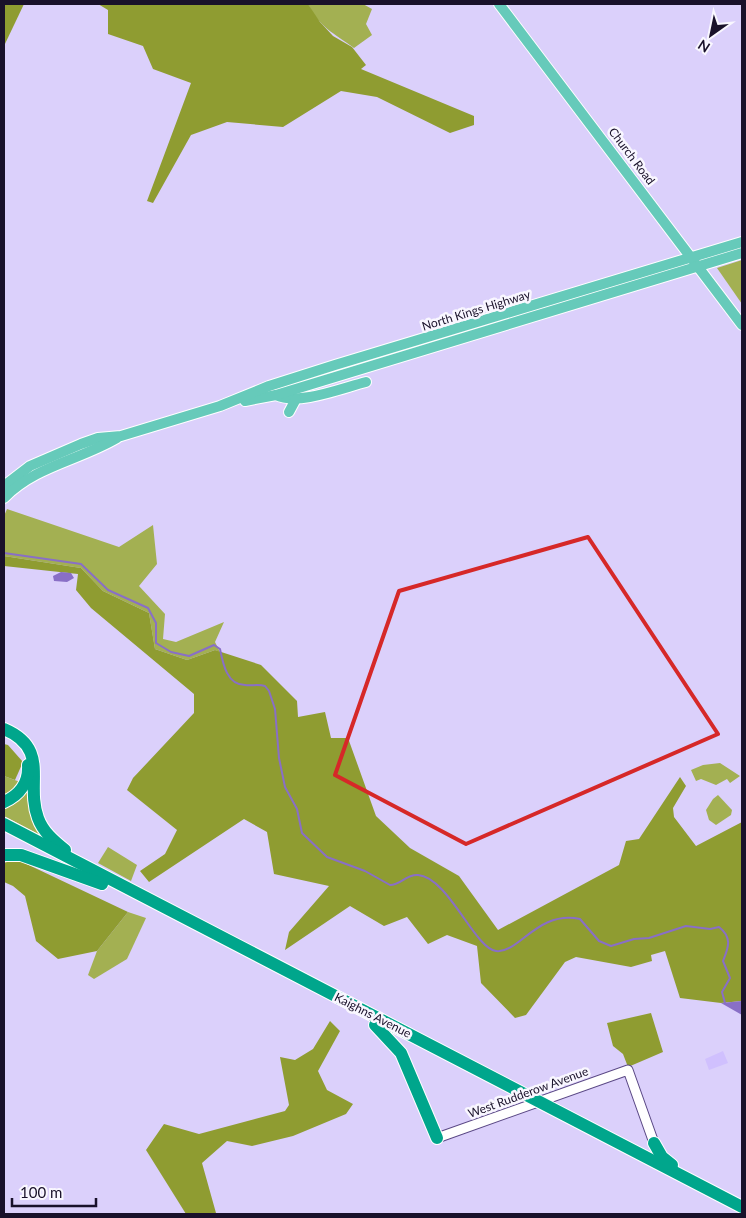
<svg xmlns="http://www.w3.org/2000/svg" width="746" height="1218" font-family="Lato,sans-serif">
  <rect width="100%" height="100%" fill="#dbd0fb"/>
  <!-- built -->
  <polygon fill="#d0c0fe" points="723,1051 728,1063 709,1070 705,1059"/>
  <!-- green -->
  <g fill="#a3b052">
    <path d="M308,4H363L372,9L366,24L372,35L354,48C334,33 320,28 308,4Z"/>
    <polygon points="742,260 742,304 717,268"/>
    <polygon points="7,509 119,547 153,525 157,564 139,586 165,614 163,639 176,642 224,622 215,642 220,652 215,650 187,660 155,649 149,613 103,591 81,568 4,556 4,516"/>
    <polygon points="720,763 740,776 730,783 727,779 716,785 701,779 696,781 691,770 703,765"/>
    <polygon points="4,776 20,782 13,792 4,797"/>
    <polygon points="31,786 32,814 40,835 4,816 4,806 13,805"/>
    <polygon points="718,795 732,810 731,815 716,825 709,820 706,810 713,799"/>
    <polygon points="108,847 137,865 131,881 98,863"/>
    <polygon points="128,912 146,918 127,959 94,979 88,975 97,951"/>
  </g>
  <!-- forest -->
  <g fill="#8f9c31">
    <polygon points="4,4 24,4 4,46"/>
    <polygon points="98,4 308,4 320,22 333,36 352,47 366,65 361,69 474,116 474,125 450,133 377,97 341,91 283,127 227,122 191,135 153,203 147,201 191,83 153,69 143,46 108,34 108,10"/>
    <polygon points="4,556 81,568 103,591 149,613 155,649 187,660 215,650 261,665 297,701 298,717 325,712 331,738 348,738 376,816 410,848 459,876 498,930 619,865 626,841 639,839 680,777 686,786 673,808 674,817 696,846 742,822 742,1001 721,1003 680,998 665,951 651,955 652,961 631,967 576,957 565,962 526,1015 515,1018 481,983 477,946 447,935 428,944 407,917 384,926 350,906 285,950 289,932 329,886 274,874 267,832 244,819 149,882 140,871 165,854 177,830 127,790 133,778 194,713 194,694 91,608 76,590 78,574 4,566"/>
    <polygon points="4,744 8,745 23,762 15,780 4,776"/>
    <polygon points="16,859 128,912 97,951 58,959 36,941 25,896 13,886 4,882 4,863"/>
    <polygon points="651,1013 663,1052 628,1067 623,1054 613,1046 607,1023"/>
    <polygon points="330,1021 340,1031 318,1071 327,1090 353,1104 346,1114 293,1136 252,1146 227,1141 202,1163 216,1213 186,1214 146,1150 164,1124 199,1134 285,1111 289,1105 280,1057 295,1060 313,1049"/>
  </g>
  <!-- water -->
  <g fill="#896fc6">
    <polygon points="61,572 71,573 74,578 67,582 54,581 53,576"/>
    <polygon points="742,1001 742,1015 721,1003"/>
  </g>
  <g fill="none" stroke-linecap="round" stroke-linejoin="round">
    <!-- stream -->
    <path stroke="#896fc6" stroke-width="2" d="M4,553L81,564L108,590L148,608L156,623V643L171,652L189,656L214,645L220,649C223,664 227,685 245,685C252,686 258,684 265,686L269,691L275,709L279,758L285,787L297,809L302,833L327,857L365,871L390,885C401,885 406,874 418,875C448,877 475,949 496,951C519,954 537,910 580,919L599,941L611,946L634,939L649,938L686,926L710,929L719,927C733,938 728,948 723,961L730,978L722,992L725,1003"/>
    <!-- minor casing -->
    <g stroke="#5a4885" stroke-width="11">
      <polyline id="minor" points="437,1138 628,1070 654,1143"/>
    </g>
    <!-- major casing -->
    <g stroke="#fff" stroke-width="12">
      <g id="major">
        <polyline points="499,4 742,325"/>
        <path d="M276,395C298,406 342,388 366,382"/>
        <polyline points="245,401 276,395 742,253"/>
        <polyline points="289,412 296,399"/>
        <polyline points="4,486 30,466 81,444 98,438 121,436 220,406 269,386 335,365 742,242"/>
        <path d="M4,498C35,466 80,460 117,438"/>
      </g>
    </g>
    <!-- highway casing -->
    <g stroke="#fff" stroke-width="14">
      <g id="highway">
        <path d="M4,729C51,749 25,783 38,818C43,832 54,841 65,850"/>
        <path d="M4,802C20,795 29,782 28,765"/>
        <polyline points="4,824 742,1207"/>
        <polyline points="4,855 21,855 102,884"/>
        <polyline points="375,1025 401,1053 437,1138"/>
        <polyline points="654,1143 662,1157 672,1165"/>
      </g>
    </g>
    <!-- minor -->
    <use href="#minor" stroke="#fff" stroke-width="9"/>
    <!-- major -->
    <use href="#major" stroke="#66caba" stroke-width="10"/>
    <!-- highway -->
    <use href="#highway" stroke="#00a68c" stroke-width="12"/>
  </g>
  <!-- marked area -->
  <path fill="none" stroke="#d62828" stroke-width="4" stroke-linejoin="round" d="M588,537L718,734L466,844L335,775L399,591Z"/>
  <g text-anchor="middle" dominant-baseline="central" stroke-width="5" stroke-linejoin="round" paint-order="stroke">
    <!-- street labels -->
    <g font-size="12" fill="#19112a" stroke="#f9f7ff">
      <text transform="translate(632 156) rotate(53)">Church Road</text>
      <text transform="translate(476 310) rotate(-17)">North Kings Highway</text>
      <text transform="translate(373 1015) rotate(27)">Kaighns Avenue</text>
      <text transform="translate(528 1092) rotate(-20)">West Rudderow Avenue</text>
    </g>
  </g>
  <!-- border -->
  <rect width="746" height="1218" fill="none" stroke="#19112a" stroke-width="10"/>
  <!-- north arrow -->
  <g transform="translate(711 35) rotate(213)" stroke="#f9f7ff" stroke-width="4" paint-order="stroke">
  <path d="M0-4L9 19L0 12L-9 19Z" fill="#19112a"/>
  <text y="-8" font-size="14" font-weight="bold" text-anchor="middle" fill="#19112a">N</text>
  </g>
  <!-- scale -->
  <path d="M12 1198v8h84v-8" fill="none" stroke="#19112a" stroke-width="2.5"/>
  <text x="20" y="1198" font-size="15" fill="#19112a" stroke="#f9f7ff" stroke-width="4" paint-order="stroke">100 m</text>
</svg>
